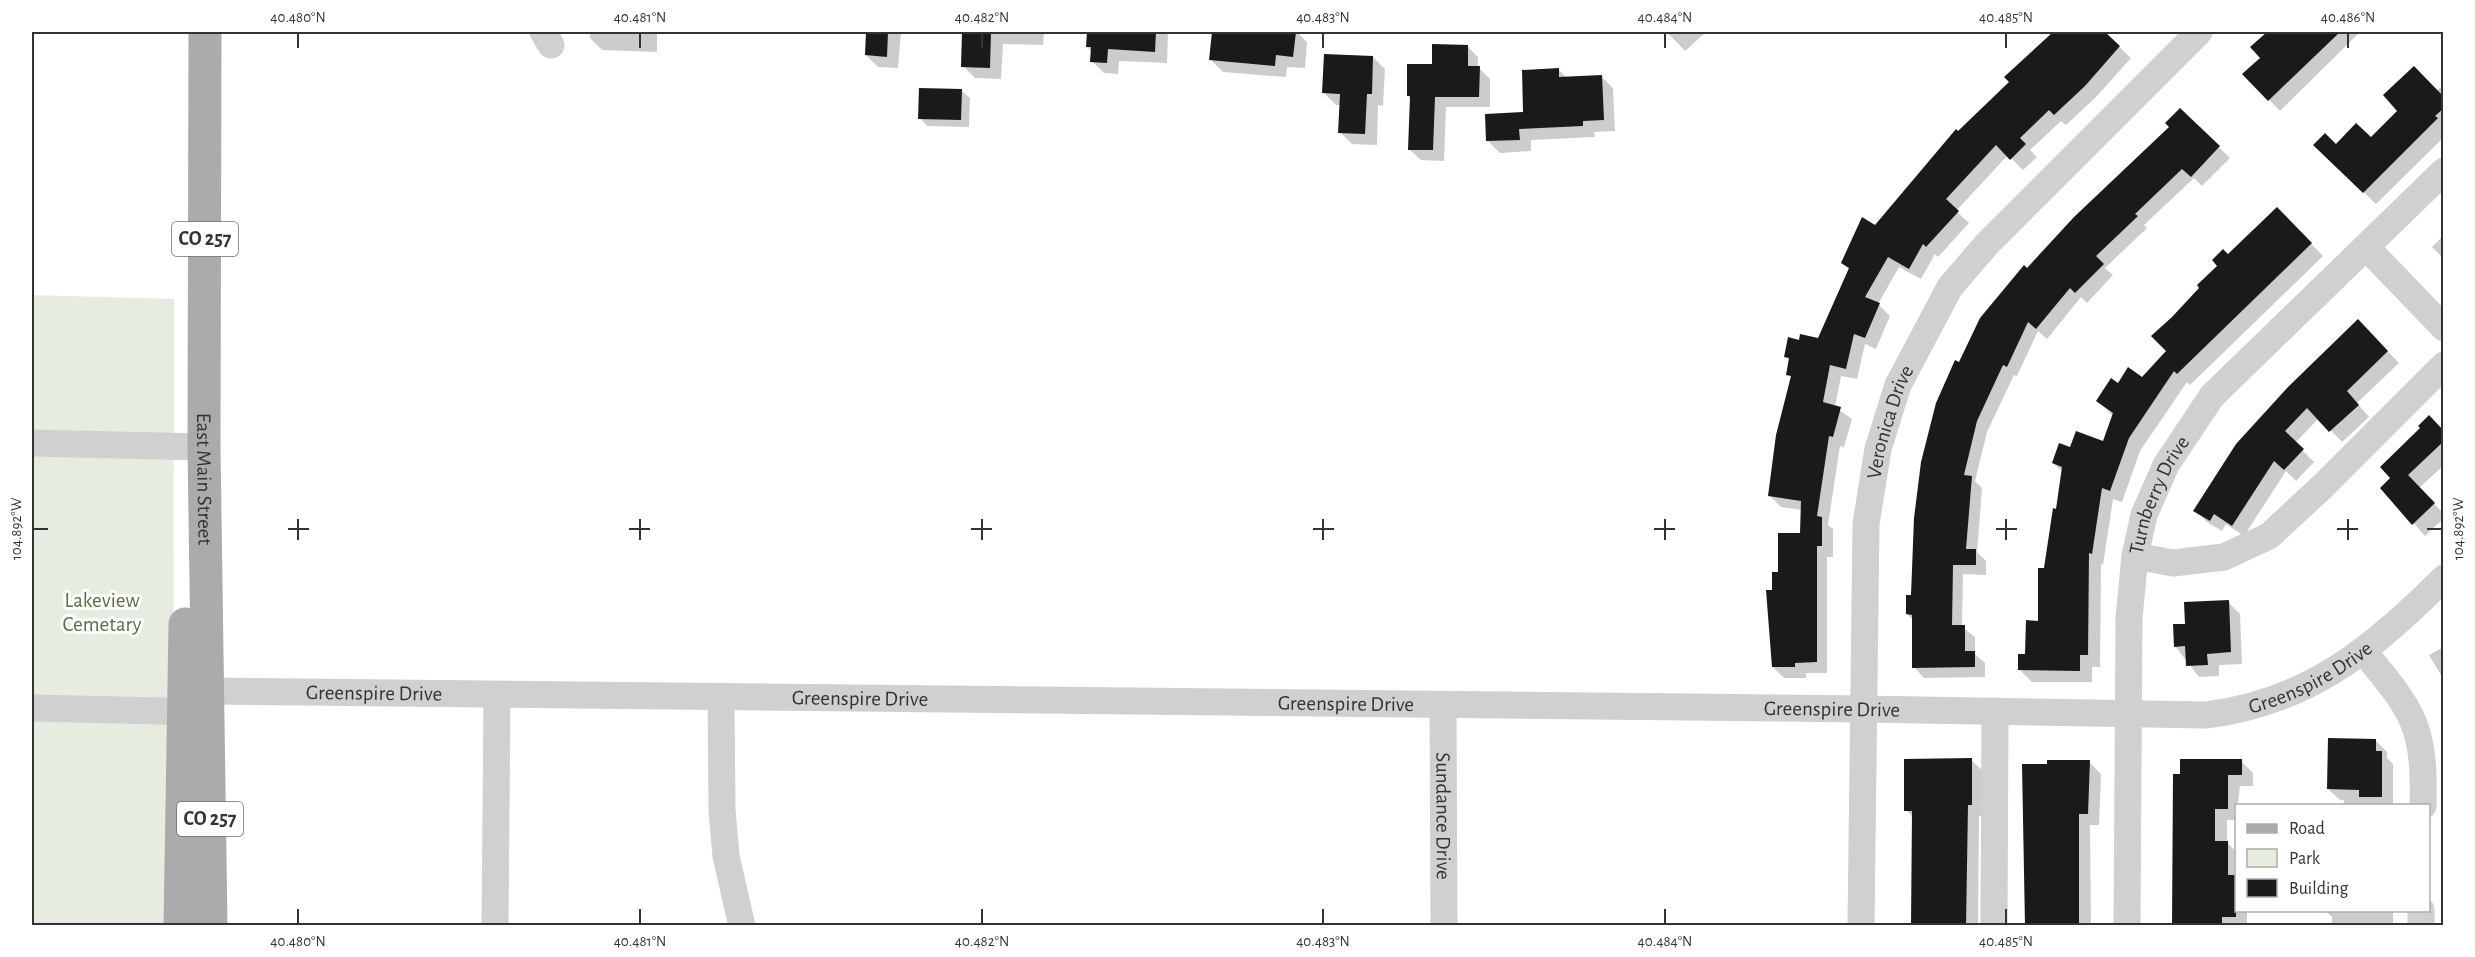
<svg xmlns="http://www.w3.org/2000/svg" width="2475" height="957" font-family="'Alegreya Sans',sans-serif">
  <rect width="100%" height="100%" fill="#fff"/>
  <!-- green -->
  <polygon fill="#e6ecdf" points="32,295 174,299 173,925 32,926"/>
  <!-- shadow -->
  <g fill="#0003">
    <polygon points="590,32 657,32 657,52 602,50 590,38"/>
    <polygon points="868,32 901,32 898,68 878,67 866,55"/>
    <polygon points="964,32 1044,32 1043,45 1003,44 1001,79 975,78 963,66"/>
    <polygon points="1088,32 1168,32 1167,63 1119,61 1118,74 1104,73 1092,61 1092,52 1087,47"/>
    <polygon points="1213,32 1297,32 1307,42 1305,68 1287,67 1286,77 1223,72 1211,60"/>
    <polygon points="1667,32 1706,32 1685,51"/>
    <polygon points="2050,32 2103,32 2131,58 2096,97 2066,125 2061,121 2030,150 2037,157 2023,170 2008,155 1956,211 1969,223 1938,257 1935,254 1921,279 1899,267 1878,304 1890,316 1876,349 1865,344 1857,379 1841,376 1835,407 1852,419 1844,447 1840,446 1828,525 1833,529 1833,557 1827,557 1827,673 1806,673 1806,678 1784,678 1773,667 1768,591 1774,591 1779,573 1802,535 1802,510 1781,507 1769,495 1792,379 1788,374 1790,361 1785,356 1800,342 1819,339 1850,270 1842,263 1958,133 2011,82 2052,34"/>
    <polygon points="2269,32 2360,32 2280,111 2244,74 2262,58 2252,47"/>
    <polygon points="1467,46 1478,57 1478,67 1490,79 1490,107 1446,107 1444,161 1421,160 1409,149 1411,98 1408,96 1434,65"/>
    <polygon points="1373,57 1385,69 1383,106 1378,105 1377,145 1352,144 1340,132 1341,105 1336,105 1324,93"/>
    <polygon points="1559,70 1567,78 1601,76 1613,88 1615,131 1594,132 1595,137 1531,140 1531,151 1500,153 1488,141 1525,114"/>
    <polygon points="2444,85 2444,137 2376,204 2315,145 2336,146 2371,140"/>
    <polygon points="962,91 970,98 969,127 927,126 920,118"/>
    <polygon points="2181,110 2230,158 2202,186 2194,178 2144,225 2147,228 2105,268 2113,275 2087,303 2081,297 2047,339 2038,331 2017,376 2014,375 1987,432 1975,481 1982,488 1977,552 1986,561 1986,575 1963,574 1962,627 1975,637 1975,654 1985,663 1985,677 1924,678 1914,667 1913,620 1907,614 1960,364 2027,270 2171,127"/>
    <polygon points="2277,209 2323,256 2190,385 2187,382 2140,451 2122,502 2113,499 2103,565 2101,564 2100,667 2092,667 2092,682 2032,682 2020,670 2039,622 2045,570 2057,511 2063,472 2053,463 2071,449 2104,443 2113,416 2098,401 2118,385 2142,379 2168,351 2173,318 2228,256"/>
    <polygon points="2444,235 2444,259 2432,247"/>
    <polygon points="2370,333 2399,363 2357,403 2369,417 2342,442 2319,418 2295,443 2314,462 2296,481 2286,471 2244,536 2226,524 2222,531 2207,522 2195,510"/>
    <polygon points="2444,424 2444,465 2419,488 2444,514 2444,518 2425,536 2382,488"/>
    <polygon points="2228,602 2240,614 2242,664 2219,665 2219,676 2199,677 2175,646"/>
    <polygon points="2444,647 2444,680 2429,655"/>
    <polygon points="2376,741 2387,752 2387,758 2393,764 2393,806 2343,806 2344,800 2340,800 2328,789"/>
    <polygon points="1971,760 1984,772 1984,816 1979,816 1978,926 1912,926 1914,818 1906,810"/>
    <polygon points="2241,761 2253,773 2253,786 2240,786 2236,820 2227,820 2227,842 2236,852 2236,910 2247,910 2247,926 2174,926 2174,776"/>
    <polygon points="2089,762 2101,774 2099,825 2090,825 2091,926 2026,926 2049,765"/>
    <polygon points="2325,910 2393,910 2393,926 2332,926 2332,917"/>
  </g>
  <!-- building -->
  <g fill="#1a1a1a">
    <polygon points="866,32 888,32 887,57 865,55"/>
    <polygon points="962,32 991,32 990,68 961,67"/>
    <polygon points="1087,32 1156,32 1155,52 1108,49 1107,63 1090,62 1091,47 1086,47"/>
    <polygon points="1212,32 1296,32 1293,57 1276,55 1275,66 1209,60"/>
    <polygon points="2053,32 2105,32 2120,46 2085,86 2054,115 2049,110 2020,138 2026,144 2010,160 1996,145 1946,199 1959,211 1926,247 1923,244 1909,269 1888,257 1865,297 1880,303 1865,338 1854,334 1846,369 1830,365 1823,402 1841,407 1833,437 1829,436 1817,516 1822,517 1822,546 1817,546 1817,662 1795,663 1795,667 1772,667 1766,590 1772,590 1772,572 1778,572 1778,533 1800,533 1801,501 1768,496 1776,435 1791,376 1786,375 1789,358 1784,357 1788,337 1799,340 1800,334 1818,338 1849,268 1841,263 1862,217 1875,225 1956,129 1958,131 2009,82 2004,77"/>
    <polygon points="2267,32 2340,32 2268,101 2242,74 2260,58 2250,47"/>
    <polygon points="1432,44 1468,45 1468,66 1480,66 1479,97 1435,97 1433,150 1408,150 1410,96 1407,96 1407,64 1432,64"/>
    <polygon points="1324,54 1373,56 1372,94 1367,94 1365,134 1338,133 1340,94 1322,93"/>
    <polygon points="2414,66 2444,97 2444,108 2435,116 2438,118 2363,193 2313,145 2325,133 2336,144 2356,123 2371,137 2397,111 2383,95"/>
    <polygon points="1559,68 1559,77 1602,75 1604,120 1583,121 1583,126 1519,129 1520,140 1486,141 1485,114 1523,112 1522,70"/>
    <polygon points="919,88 962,89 961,120 918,119"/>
    <polygon points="2180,108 2220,146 2191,177 2182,169 2135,214 2138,216 2096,256 2104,264 2075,293 2070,288 2036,329 2028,322 2007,367 2003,365 1977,421 1964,475 1972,476 1966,549 1976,549 1976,565 1953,565 1952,625 1965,625 1965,651 1975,651 1975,667 1912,668 1912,615 1906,614 1906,595 1911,595 1914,518 1921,462 1936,403 1955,360 1959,362 1980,318 2024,265 2027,268 2074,217 2169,127 2165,123"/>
    <polygon points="2277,207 2312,243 2177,374 2174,371 2129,438 2110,491 2102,488 2092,554 2089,553 2088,655 2080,655 2080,671 2018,670 2018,654 2025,654 2026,620 2038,621 2038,568 2044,568 2053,508 2056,509 2062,467 2052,463 2059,443 2070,447 2076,431 2103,441 2113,413 2096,401 2111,378 2118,383 2128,367 2142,377 2166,351 2151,336 2172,317 2199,288 2197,285 2217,266 2212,260 2223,249 2228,254"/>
    <polygon points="2358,319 2388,351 2347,391 2359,405 2329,432 2307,408 2285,431 2304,449 2284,470 2274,461 2232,526 2214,514 2210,521 2193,511 2236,444 2288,387"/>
    <polygon points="2429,415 2444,431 2444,441 2408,475 2435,503 2412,525 2380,488 2390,478 2380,467 2420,428 2418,426"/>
    <polygon points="2229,600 2231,652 2207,654 2208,665 2186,666 2185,646 2174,647 2173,624 2185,624 2184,602"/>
    <polygon points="2328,738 2376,739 2376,751 2382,751 2382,797 2359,797 2359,790 2327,789"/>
    <polygon points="1972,758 1972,805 1968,805 1966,926 1911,926 1912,811 1904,811 1904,759"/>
    <polygon points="2180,759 2242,759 2242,775 2228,775 2228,809 2215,809 2215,841 2228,841 2228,875 2236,875 2236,917 2222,917 2222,926 2172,926 2173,774 2180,774"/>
    <polygon points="2047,760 2090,760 2088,814 2079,814 2079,926 2025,926 2022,764 2047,764"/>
  </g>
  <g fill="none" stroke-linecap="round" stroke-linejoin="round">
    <!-- minor -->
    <g stroke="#d0d0d0" stroke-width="27">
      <polyline points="543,32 551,45"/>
      <polyline points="2367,248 2444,328"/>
      <polyline points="32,443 204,447"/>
      <polyline points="2135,556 2173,563 2224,557 2269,536 2323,486 2444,365"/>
      <path d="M2364,652C2414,712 2425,726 2423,806"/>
      <path id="s1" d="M208,691L1863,709L2206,715C2310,702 2372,649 2444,578"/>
      <polyline points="721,698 722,810 726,856 742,926"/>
      <path id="s2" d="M1443,706L1444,926"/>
      <polyline points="32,708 204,712"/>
      <polyline points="495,926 497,695"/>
      <path id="s3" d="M1861,926L1866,524L1878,449L1898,385L1950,287L1987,244L2199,32"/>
      <polyline points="1994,926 1995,711"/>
      <path id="s4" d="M2127,926L2129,618L2135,556L2144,515L2166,465L2212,396L2444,171"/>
      <polyline points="2421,926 2421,910"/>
    </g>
    <!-- major -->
    <g stroke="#ababab" stroke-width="33">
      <path id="s5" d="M205,32L204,447L211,926"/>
      <polyline points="180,926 185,624"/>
    </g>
  </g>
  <!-- ticks -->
  <path fill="none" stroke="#333" stroke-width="2" d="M298,33V48M640,33V48M982,33V48M1323,33V48M1665,33V48M2006,33V48M2348,33V48M298,519V540M640,519V540M982,519V540M1323,519V540M1665,519V540M2006,519V540M2348,519V540M33,529H48M288,529H309M629,529H650M971,529H992M1313,529H1334M1654,529H1675M1996,529H2017M2337,529H2358M2427,529H2442M298,909V924M640,909V924M982,909V924M1323,909V924M1665,909V924M2006,909V924"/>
  <g text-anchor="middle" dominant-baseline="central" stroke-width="6" stroke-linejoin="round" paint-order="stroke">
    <!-- shield labels -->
    <g fill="#fff" stroke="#707070" stroke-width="1.5">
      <rect x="172" y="222" width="66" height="34" rx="4.5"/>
      <rect x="177" y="802" width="66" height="34" rx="4.5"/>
    </g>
    <g font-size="20" font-weight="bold" fill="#333">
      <text x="205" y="239">CO 257</text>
      <text x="210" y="819">CO 257</text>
    </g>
    <!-- street labels -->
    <g font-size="21" fill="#333" stroke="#fff">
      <text stroke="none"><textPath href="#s3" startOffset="507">Veronica Drive</textPath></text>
      <text stroke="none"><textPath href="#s5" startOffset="447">East Main Street</textPath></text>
      <text stroke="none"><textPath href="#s4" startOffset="436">Turnberry Drive</textPath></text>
      <text stroke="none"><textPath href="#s1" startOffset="2110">Greenspire Drive</textPath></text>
      <text stroke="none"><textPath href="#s1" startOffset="166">Greenspire Drive</textPath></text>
      <text stroke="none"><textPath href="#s1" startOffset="652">Greenspire Drive</textPath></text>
      <text stroke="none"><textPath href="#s1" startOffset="1138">Greenspire Drive</textPath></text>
      <text stroke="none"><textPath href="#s1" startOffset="1624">Greenspire Drive</textPath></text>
      <text stroke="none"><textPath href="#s2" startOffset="110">Sundance Drive</textPath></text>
    </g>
    <!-- park labels -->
    <g font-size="21" fill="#56703f" stroke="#fff">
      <text x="102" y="600">Lakeview<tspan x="102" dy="24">Cemetary</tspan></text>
    </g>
  </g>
  <!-- border -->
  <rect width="2475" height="957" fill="none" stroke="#ffffff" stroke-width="66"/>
  <!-- legend -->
  <rect x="2235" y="804" width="195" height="108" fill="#ffffff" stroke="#adadad" stroke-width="1.5"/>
  <rect x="2247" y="824" width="30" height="9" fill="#ababab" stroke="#adadad" stroke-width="1.5"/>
  <text x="2289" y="834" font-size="18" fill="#333333">Road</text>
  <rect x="2247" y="849" width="30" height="18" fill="#e6ecdf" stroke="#adadad" stroke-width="1.5"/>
  <text x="2289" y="864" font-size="18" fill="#333333">Park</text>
  <rect x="2247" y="879" width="30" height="18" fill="#1a1a1a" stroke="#adadad" stroke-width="1.5"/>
  <text x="2289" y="894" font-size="18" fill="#333333">Building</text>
  <rect x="33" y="33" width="2409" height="891" fill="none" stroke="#333" stroke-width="2"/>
  <g font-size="15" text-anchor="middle" fill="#333">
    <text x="298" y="22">40.480°N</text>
    <text x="640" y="22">40.481°N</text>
    <text x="982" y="22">40.482°N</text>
    <text x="1323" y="22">40.483°N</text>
    <text x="1665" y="22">40.484°N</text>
    <text x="2006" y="22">40.485°N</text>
    <text x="2348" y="22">40.486°N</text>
    <text transform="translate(2458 529) rotate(-90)" y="5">104.892°W</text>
    <text transform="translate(16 529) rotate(-90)" y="5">104.892°W</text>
    <text x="298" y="946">40.480°N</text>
    <text x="640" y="946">40.481°N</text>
    <text x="982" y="946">40.482°N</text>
    <text x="1323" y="946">40.483°N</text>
    <text x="1665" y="946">40.484°N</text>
    <text x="2006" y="946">40.485°N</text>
  </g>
</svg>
